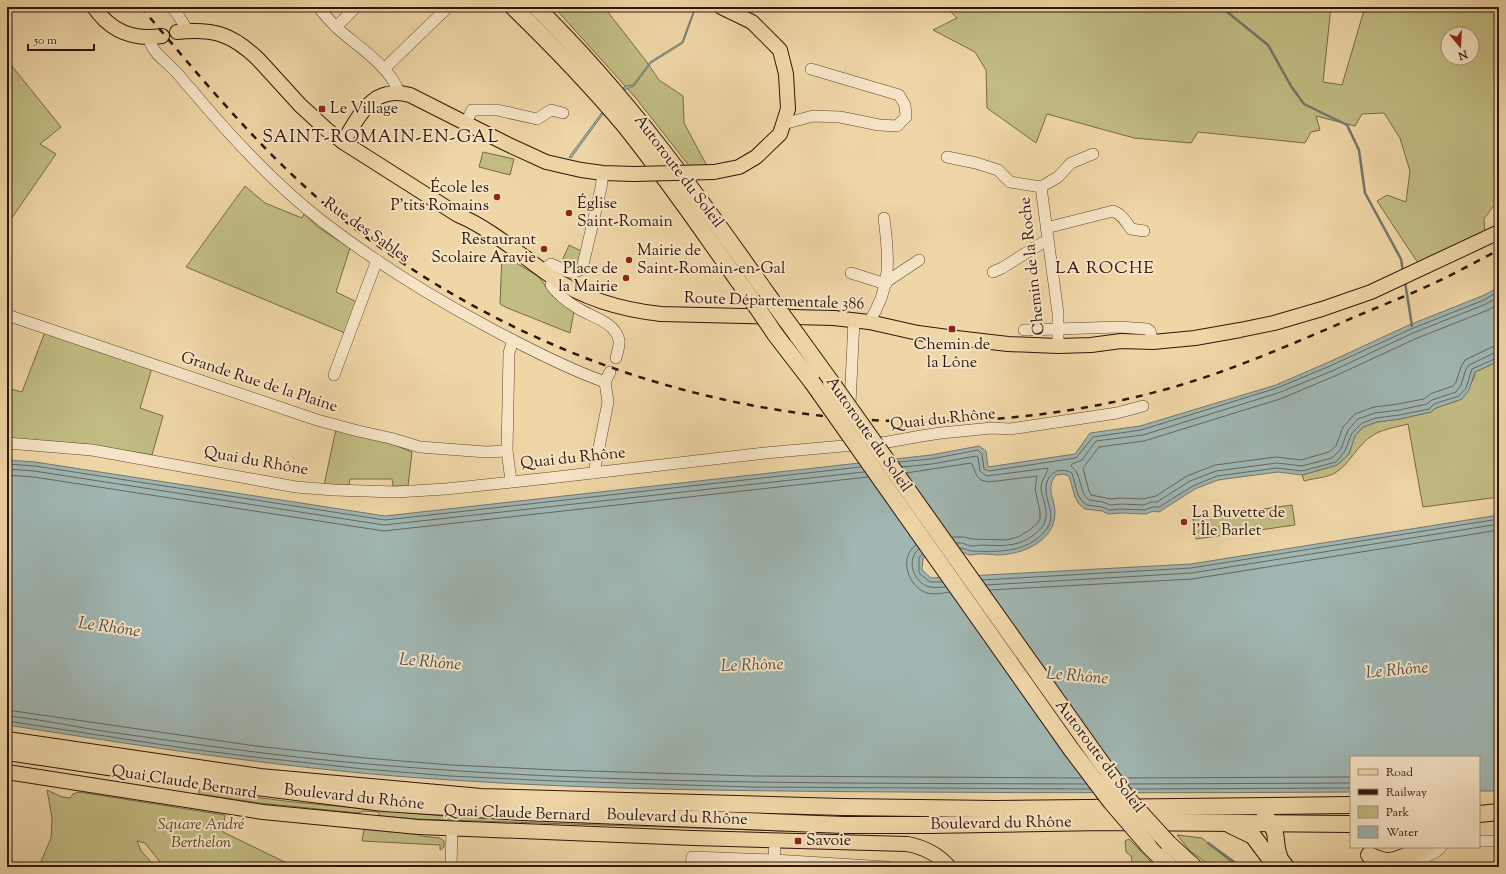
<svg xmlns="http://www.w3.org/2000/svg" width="1506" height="874" font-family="'Sorts Mill Goudy',serif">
  <rect width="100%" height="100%" fill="#efd6a6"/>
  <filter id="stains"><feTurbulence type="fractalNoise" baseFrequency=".005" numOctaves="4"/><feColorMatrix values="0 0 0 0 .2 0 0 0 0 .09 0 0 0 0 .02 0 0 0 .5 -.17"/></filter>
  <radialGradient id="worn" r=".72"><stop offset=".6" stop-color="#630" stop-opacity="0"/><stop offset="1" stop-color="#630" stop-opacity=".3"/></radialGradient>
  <!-- green -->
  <g fill="#c1bc82" stroke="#786846" fill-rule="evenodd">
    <polygon points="554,7 604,7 646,61 659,80 683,96 684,123 707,166 690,167 635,97"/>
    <path d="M946,7H1331L1323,82L1342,85L1365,7H1499V198L1484,219L1485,233L1418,263L1377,201L1387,195L1406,202L1410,171L1400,138L1384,113L1362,114L1355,126L1316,116L1320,130L1311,132L1305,143L1198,132L1191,143L1134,138L1047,114L1036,143L987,108L986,70L975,52L933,30L957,18ZM1448,34H1472V58H1448Z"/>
    <polygon points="7,60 61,127 40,144 56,154 7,225"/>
    <polygon points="483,152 514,159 510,175 479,167"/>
    <polygon points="245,186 265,203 302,218 304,214 318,227 350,248 336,292 357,302 345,333 186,267"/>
    <polygon points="569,245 581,251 579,264 574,267 562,261"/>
    <polygon points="502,254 539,277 550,292 574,311 570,333 505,307 500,304"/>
    <polygon points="45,332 152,368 140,408 163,416 152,455 84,444 7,439 7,388 22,392"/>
    <path d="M1499,361V497L1423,507L1408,424C1397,427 1383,429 1373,435C1357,445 1350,464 1335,473C1326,478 1314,478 1304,481L1302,475L1337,465L1349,454L1355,436L1363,427L1377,422L1400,419L1431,412L1436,408L1462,399L1474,378L1475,372Z"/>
    <polygon points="336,429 387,442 412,452 408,486 393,486 392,479 350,479 349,485 324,485"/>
    <polygon points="1292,505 1295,525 1196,539 1193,519"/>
    <polygon points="47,790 62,797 70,798 73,794 79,792 225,815 223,832 295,867 164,867 145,843 137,841 141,851 156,867 19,867 39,866 51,838 52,818"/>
    <polygon points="199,790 293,802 443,816 524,820 784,828 784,831 416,819 380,816 378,812 364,811 358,813 259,803 199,794"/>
    <polygon points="364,829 413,832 421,836 440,838 444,841 444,847 440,850 440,845 362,841"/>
    <polygon points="1177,835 1202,838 1237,867 1212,867 1190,851"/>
    <polygon points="1129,839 1153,864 1156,867 1133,867 1131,856 1126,852 1125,841"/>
  </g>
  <!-- water -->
  <g fill="#9fb6b2" stroke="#73756e">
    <polygon points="695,7 696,7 683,43 651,63 634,86 619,92 571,158 569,157 618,91 626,86 633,85 650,62 682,42"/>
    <path d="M1499,285V361L1475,372L1469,390L1462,399L1436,408L1431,412L1400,419L1377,422L1363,427L1355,436L1349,454L1337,465L1302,475L1278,472L1218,480L1195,489L1159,512L1153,511L1146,514L1121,513L1108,514L1102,511L1085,509L1079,504L1075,497L1069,476L1063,474L1056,475C1045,489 1055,497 1055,513C1055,541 1022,555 997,555C991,554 985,554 979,554C976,554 973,555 970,555C967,555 964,552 961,552C949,550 934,552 923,558L922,570L931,578L1191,564L1499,515V791H1479V757H1351V792C1202,793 1053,793 904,792C753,791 601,790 450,780C302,771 154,748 7,725V460L35,462L385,516L931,455L979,446L986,451L988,467L1075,454L1090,433L1140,426L1276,385L1329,362L1409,325L1482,296L1496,289Z"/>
  </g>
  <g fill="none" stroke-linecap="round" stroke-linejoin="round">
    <!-- shore -->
    <g stroke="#68655e" stroke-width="1">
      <path d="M1499,297L1486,304L1413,333L1332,371L1278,393L1143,435L1096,441L1082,460L1072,464L1071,466C1083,475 1078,492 1089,500L1103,502L1110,505L1121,504L1144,505L1151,502H1157L1190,481L1216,471L1277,463L1302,466L1332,458L1341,449L1348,430L1358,419L1375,413L1399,410L1427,404L1432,400L1456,392L1461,385L1466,369L1469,365L1494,353L1499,352"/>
      <polyline points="1499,304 1488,310 1415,339 1335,376 1280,399 1144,441 1099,447 1083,468 1089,491 1091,495 1111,499 1121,498 1143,499 1156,496 1187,476 1215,465 1276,457 1301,460 1329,452 1336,446 1343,427 1355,414 1374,407 1398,404 1424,399 1430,394 1453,386 1456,382 1461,367 1465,360 1492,347 1499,346"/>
      <polyline points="899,462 931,459 978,450 982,454 984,469 989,471 1076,458 1093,437 1141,430 1277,388 1330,366 1411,329 1484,300 1499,291"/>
      <polyline points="7,464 35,466 385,520 861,467"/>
      <path d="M902,467L932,464L976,456L978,457L980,471L987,476L1048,468C1047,475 1041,480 1041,488C1042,499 1049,510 1045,521C1044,526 1039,530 1036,533C1020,547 1003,546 983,545C980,545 975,546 971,546C965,545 964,542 956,543"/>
      <polyline points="7,469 34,471 384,525 864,472"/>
      <polyline points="906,473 971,463 972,464 977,476 981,480 989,482 1037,476 1035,489 1040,512 1040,519 1037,524 1028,531 1018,537 1006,540 972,539 964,537 952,537"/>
      <polyline points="7,475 34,477 384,531 868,477"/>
      <path d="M916,545C898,557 908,587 927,593C934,595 943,593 950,592"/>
      <path d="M960,548C964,548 967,550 971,551C998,552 1027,553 1045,531C1058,516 1045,503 1046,487C1047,473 1060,466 1072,473L1078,495L1082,501L1087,505L1102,507L1109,510L1121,509L1145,510L1152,507H1159L1193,486L1217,476L1277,468L1302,471L1336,462L1345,451L1352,433L1362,423L1376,418L1399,415L1429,409L1434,404L1459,396L1466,388L1472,369L1499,357"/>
      <path d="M919,549C905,559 914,584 930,587C934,588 940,587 945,587"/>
      <polyline points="922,554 919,558 919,573 930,582 942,582"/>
      <polyline points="982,580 1191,568 1499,519"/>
      <polyline points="986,585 1192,573 1499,524"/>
      <polyline points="990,590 1192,579 1499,530"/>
      <polyline points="7,710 256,746 365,758 451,765 556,770 752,776 1082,778"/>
      <path d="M7,716C41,719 75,727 109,732C195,744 282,757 368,764C607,785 847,783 1086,784"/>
      <polyline points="7,721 190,749 254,757 364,769 450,776 556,781 752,787 1090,789"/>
      <polyline points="1124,778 1351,777"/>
      <polyline points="1128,784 1351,783"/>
      <polyline points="1132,789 1351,788"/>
    </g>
    <!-- stream -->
    <g stroke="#73756e" stroke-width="2.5">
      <polyline points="1221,7 1268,45 1291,86 1304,104 1347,125 1359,150 1365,193 1401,259 1403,271"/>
      <polyline points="1405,282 1412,326"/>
      <polyline points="1208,843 1241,867"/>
    </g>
    <!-- minor casing -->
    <g stroke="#604430" stroke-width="12">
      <g id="minor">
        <polyline points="171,7 176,12 188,31"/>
        <path d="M318,7C324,14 330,21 337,28C357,46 391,67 399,93"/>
        <polyline points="336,27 356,7"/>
        <path d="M149,38C152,52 162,58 172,68C179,74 184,82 190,88C230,136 273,183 322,221C374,261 430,296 488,327C525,347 566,368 605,382L610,372"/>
        <polyline points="384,69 445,10"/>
        <polyline points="466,123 472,110 497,110 537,119 551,110 563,113"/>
        <polyline points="783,124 813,116 840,117 879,125 897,126 906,117 905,105 899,95 811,69"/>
        <polyline points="947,157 976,163 998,170 1010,182 1041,187 1058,313 1058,346"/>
        <polyline points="1041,187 1058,177 1071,163 1093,154"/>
        <path d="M1046,228L1113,211C1122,214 1126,222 1131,229L1144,231"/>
        <path d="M543,270L551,264C564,268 567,277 582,269L601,188L603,173"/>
        <polyline points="993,272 1002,268 1042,243 1047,242"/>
        <polyline points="851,273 886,284"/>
        <path d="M554,278L551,285C557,294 569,303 579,309C592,317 615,322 619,340C620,345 617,353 616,358"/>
        <polyline points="886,282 919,260"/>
        <polyline points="7,315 317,420 358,431 390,438 420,447 486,452 507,451"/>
        <path d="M869,322C892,287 889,257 884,218"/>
        <polyline points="1024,330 1120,327 1147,329 1150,331 1153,342"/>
        <polyline points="334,375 377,260"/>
        <polyline points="850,404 854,320"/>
        <polyline points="7,443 92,450 296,487 334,490 396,492 446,489 549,478 765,453 888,442 921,436 941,433 992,428 1010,429 1117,413 1143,406"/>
        <polyline points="594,473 608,402 605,382"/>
        <polyline points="511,481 507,451 509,353 513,340"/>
        <polyline points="1479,841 1499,841"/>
        <polyline points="774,860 887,867"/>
        <polyline points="451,867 452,829"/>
        <polyline points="691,867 692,857 774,860 775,841"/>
        <polyline points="1405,867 1437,851 1441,847"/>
      </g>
    </g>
    <!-- major casing -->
    <g stroke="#301409" stroke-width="16">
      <g id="major">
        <path d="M94,7C111,32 133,40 162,36"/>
        <path d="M177,32C213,28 232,34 258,59L300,105L326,129L343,142L458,215C490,228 523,257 552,277C584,299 624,310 661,314L834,318L869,322L918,333L948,337L1008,344L1058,346L1091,345L1121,341L1153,342L1195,338L1240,330L1274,323L1322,309L1371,292L1499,232"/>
        <path d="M343,142C360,115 372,85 410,95L507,144L546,162L581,170L603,173L634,174"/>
        <polyline points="714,172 739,167 756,157 780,134 788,109 786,74 780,50 752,22 721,7"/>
        <path d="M7,772L263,812L418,827L693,838L907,844C923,847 938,854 949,867"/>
      </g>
    </g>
    <!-- highway casing -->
    <g stroke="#301409" stroke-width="18">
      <g id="highway">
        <path d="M513,7C552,45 590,84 625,126C670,182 710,242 752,300"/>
        <path d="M536,7C626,95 698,196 770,298"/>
        <polyline points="775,334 812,382"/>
        <polyline points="797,335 831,382"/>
        <polyline points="7,740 260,777 481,797 843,807 995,809 1351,805"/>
        <polyline points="7,752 169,776 384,803 523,812 844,825 930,825 1105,822 1351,824"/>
        <polyline points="1479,814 1499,812"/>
        <polyline points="1265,816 1271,824 1275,832 1277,849 1280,859 1286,867"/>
        <polyline points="1230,825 1253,836 1268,856 1274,867"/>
        <polyline points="1168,843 1194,867"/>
        <polyline points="1148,845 1170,867"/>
        <path d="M1369,855C1375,858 1381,861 1388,861C1400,861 1415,851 1428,847"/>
      </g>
    </g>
    <!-- minor -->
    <use href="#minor" stroke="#f5e4c5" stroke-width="11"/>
    <!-- major -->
    <use href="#major" stroke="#efd6a6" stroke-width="14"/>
    <!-- highway -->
    <use href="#highway" stroke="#efd6a6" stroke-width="16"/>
    <!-- rail -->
    <path stroke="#301409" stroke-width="2.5" stroke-dasharray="7 7" stroke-linecap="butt" d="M141,7C207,85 272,165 354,228C583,404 888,466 1167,389C1224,373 1278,350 1332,327C1369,310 1408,296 1445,278C1463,269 1481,259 1499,250"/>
    <!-- major-bridge casing -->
    <g stroke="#301409" stroke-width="16" stroke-linecap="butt">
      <polyline id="major-bridge" points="634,174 714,172"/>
    </g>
    <!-- highway-bridge casing -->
    <g stroke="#301409" stroke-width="18" stroke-linecap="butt">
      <g id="highway-bridge">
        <polyline points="770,298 797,335"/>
        <polyline points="752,300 775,334"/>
        <polyline points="812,382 1071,749 1111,802 1148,845"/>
        <polyline points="831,382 1098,758 1127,798 1168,843"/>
      </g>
    </g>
    <!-- major-bridge -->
    <use href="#major-bridge" stroke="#efd6a6" stroke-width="14"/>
    <!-- highway-bridge -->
    <use href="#highway-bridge" stroke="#efd6a6" stroke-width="16"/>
  </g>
  <!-- markers -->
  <g fill="#8f2418" stroke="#f5e4c5" stroke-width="1.5">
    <rect x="318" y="105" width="8" height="8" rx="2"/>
    <circle cx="497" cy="197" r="4"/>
    <circle cx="569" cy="213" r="4"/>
    <circle cx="544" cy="249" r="4"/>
    <circle cx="629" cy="260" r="4"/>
    <circle cx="626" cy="278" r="4"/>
    <rect x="948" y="325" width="8" height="8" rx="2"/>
    <circle cx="1184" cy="522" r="4"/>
    <rect x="794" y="837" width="8" height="8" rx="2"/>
  </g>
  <g text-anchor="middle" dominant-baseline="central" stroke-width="4" stroke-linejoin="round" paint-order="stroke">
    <!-- poi labels -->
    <g font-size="16" fill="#301409" stroke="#f5e4c5" text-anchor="start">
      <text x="330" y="109">Le Village</text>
      <text x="489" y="188" text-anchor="end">École les<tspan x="489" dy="18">P'tits Romains</tspan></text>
      <text x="577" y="204">Église<tspan x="577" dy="18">Saint-Romain</tspan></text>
      <text x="536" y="240" text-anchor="end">Restaurant<tspan x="536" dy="18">Scolaire Aravie</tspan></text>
      <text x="637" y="251">Mairie de<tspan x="637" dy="18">Saint-Romain-en-Gal</tspan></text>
      <text x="618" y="269" text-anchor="end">Place de<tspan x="618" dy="18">la Mairie</tspan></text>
      <text x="952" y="345" text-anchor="middle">Chemin de<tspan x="952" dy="18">la Lône</tspan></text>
      <text x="1192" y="513">La Buvette de<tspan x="1192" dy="18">l'Île Barlet</tspan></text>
      <text x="806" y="841">Savoie</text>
    </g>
    <!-- street labels -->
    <g font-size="16" fill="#301409" stroke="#f5e4c5">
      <text transform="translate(678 172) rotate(53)">Autoroute du Soleil</text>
      <text transform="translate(366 231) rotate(35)">Rue des Sables</text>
      <text transform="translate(1033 266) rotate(-96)">Chemin de la Roche</text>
      <text transform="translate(774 302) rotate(2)">Route Départementale 386</text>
      <text transform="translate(259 383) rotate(18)">Grande Rue de la Plaine</text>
      <text transform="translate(943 420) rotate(-6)">Quai du Rhône</text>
      <text transform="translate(868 435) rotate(55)">Autoroute du Soleil</text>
      <text transform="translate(573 459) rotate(-6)">Quai du Rhône</text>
      <text transform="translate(256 462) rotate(10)">Quai du Rhône</text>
      <text transform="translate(1099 757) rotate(53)">Autoroute du Soleil</text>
      <text transform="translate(184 783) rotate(9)">Quai Claude Bernard</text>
      <text transform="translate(354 798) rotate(6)">Boulevard du Rhône</text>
      <text transform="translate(517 814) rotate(2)">Quai Claude Bernard</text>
      <text transform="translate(677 818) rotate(2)">Boulevard du Rhône</text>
      <text transform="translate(1001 824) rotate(-1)">Boulevard du Rhône</text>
    </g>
    <!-- park labels -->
    <g font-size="16" font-style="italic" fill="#5c462d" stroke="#f5e4c5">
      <text x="201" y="825">Square André<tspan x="201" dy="18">Berthelon</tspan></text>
    </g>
    <!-- neighbourhood labels -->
    <g font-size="17" letter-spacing="1" fill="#301409" stroke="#f5e4c5">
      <text x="1105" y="269">LA ROCHE</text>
    </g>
    <!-- water labels -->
    <g font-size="17" font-style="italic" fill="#574d44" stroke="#f5e4c5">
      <text transform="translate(109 628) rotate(8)">Le Rhône</text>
      <text transform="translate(430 663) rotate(5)">Le Rhône</text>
      <text transform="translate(752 666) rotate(-2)">Le Rhône</text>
      <text transform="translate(1397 671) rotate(-5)">Le Rhône</text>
      <text transform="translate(1077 677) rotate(5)">Le Rhône</text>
    </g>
    <!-- quarter labels -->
    <g font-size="18" letter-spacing="1" fill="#301409" stroke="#f5e4c5">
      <text x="381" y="138">SAINT-ROMAIN-EN-GAL</text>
    </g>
  </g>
  <!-- margin -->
  <rect width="1506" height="874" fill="none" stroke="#efd6a6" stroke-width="24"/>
  <rect x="8" y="8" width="1490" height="858" fill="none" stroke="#301409" stroke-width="2"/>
  <rect x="12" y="12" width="1482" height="850" fill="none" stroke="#301409"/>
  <!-- legend -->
  <rect x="1350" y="756" width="130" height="92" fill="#f5e4c5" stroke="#a6917a"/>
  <rect x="1358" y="769" width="20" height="6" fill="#efd6a6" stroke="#a6917a"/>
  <text x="1386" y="776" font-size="12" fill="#301409">Road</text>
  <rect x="1358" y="789" width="20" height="6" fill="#301409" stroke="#a6917a"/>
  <text x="1386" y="796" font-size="12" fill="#301409">Railway</text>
  <rect x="1358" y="806" width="20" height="12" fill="#c1bc82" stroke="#a6917a"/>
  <text x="1386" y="816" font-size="12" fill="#301409">Park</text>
  <rect x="1358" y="826" width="20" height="12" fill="#9fb6b2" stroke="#a6917a"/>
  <text x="1386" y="836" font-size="12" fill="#301409">Water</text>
  <!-- north arrow -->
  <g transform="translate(1460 46) rotate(162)"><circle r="19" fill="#f5e4c5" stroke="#a6917a"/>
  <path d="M0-3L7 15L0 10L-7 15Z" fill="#8f2418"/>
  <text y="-6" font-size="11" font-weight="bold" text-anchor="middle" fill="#301409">N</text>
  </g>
  <!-- scale -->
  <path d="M28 44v6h66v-6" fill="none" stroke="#301409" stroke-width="2"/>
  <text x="34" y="44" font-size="12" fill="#301409" stroke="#f5e4c5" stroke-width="3" paint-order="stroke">50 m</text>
  <rect width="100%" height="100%" filter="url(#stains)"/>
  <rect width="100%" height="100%" fill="url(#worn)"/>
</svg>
